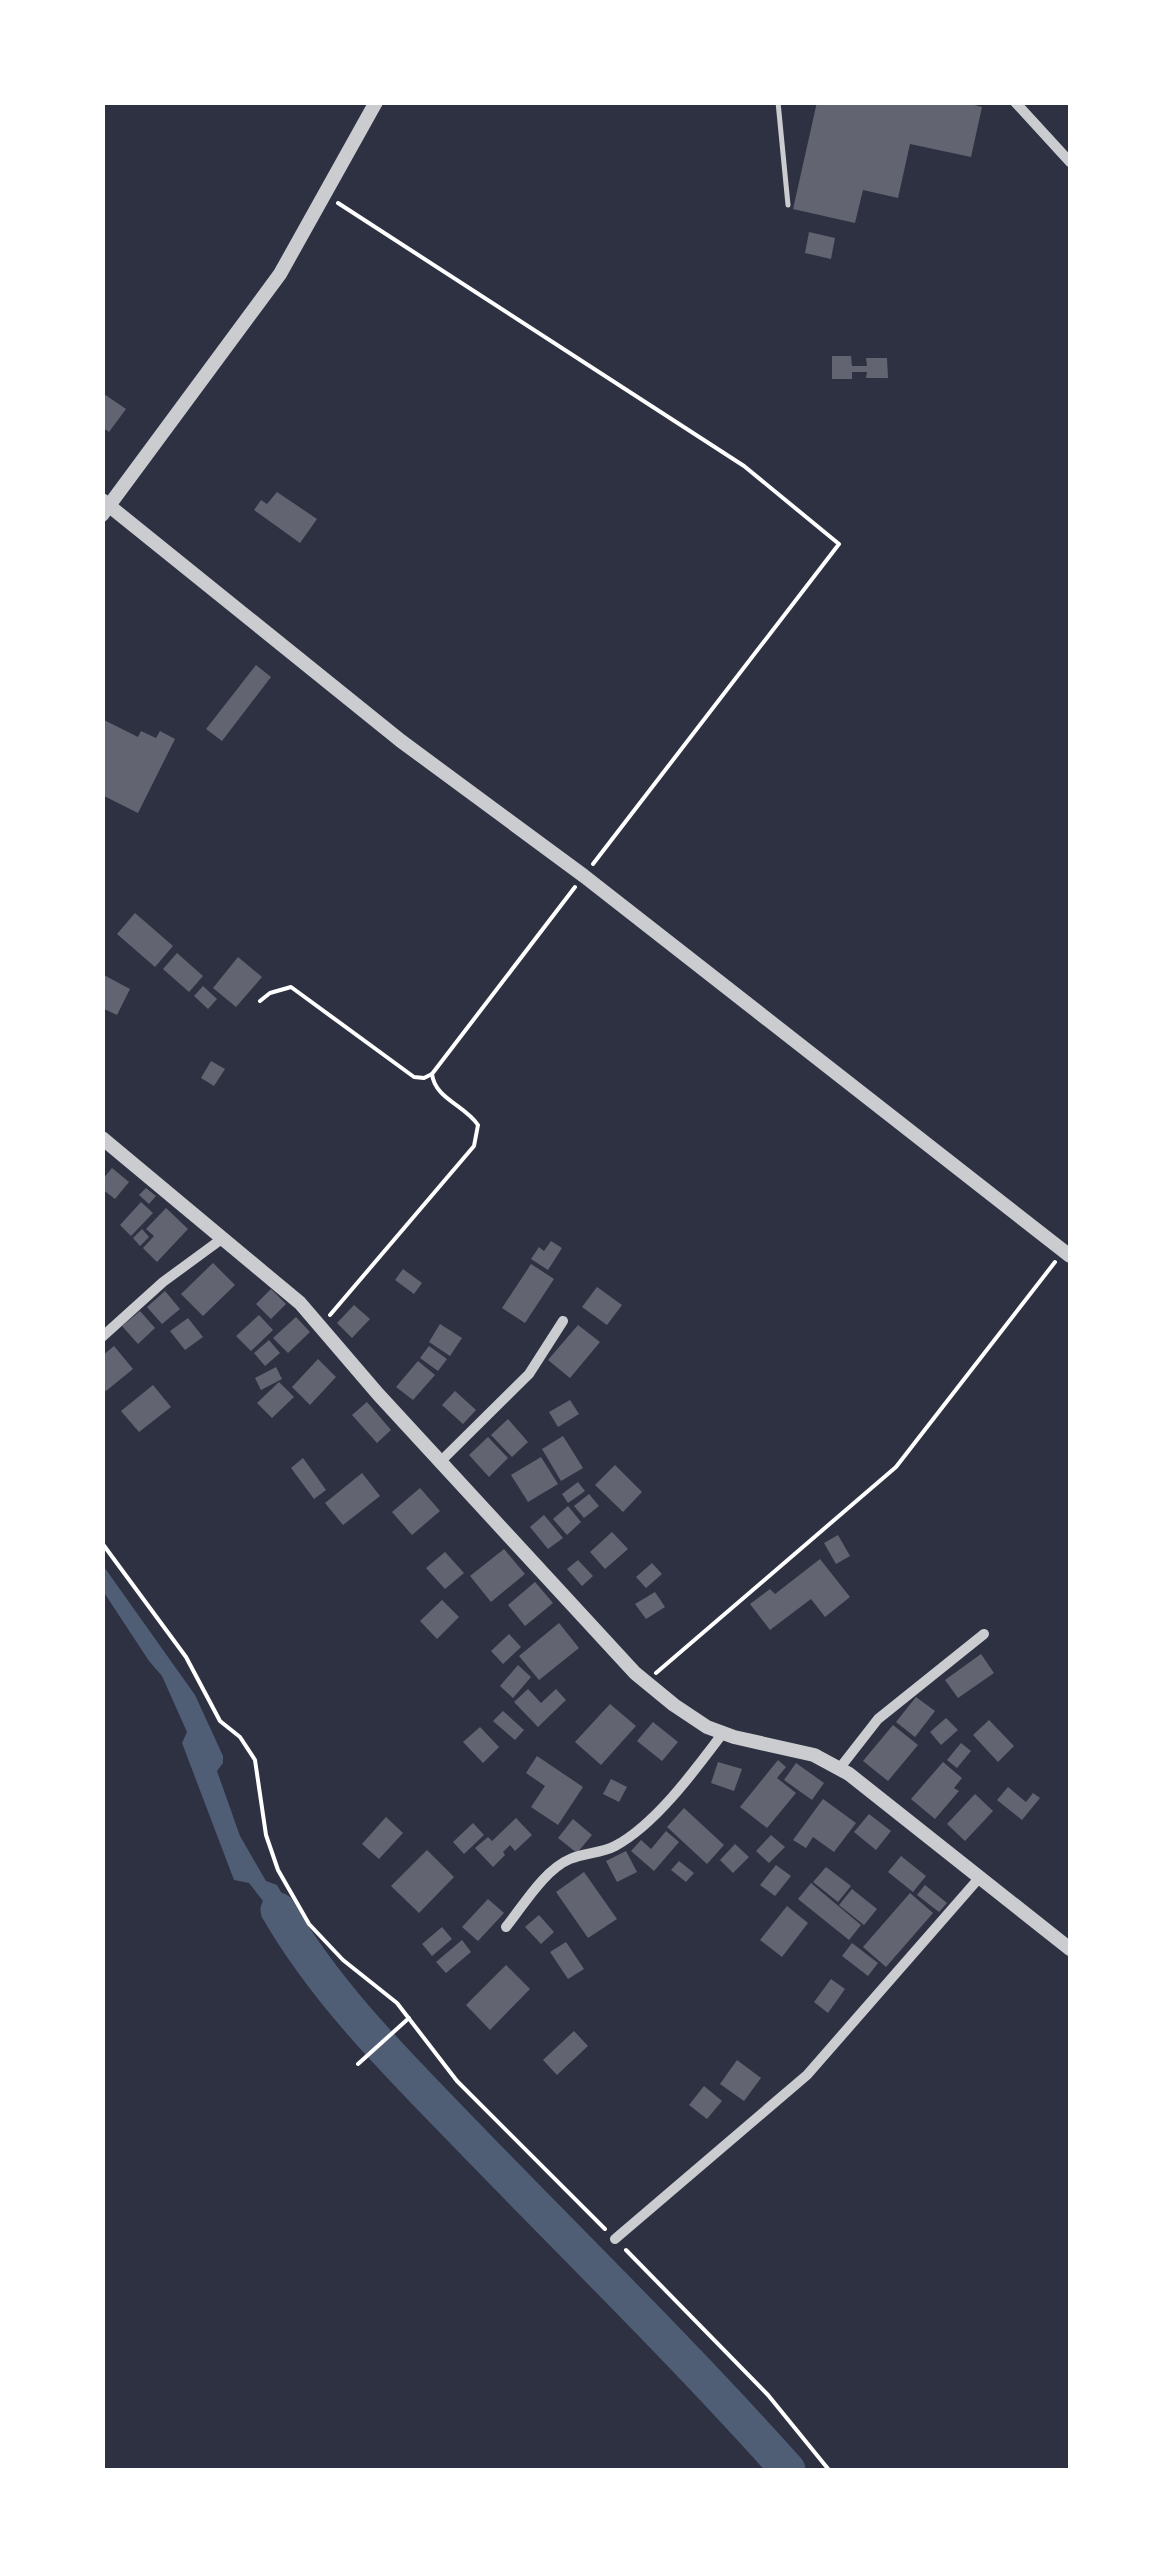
<svg xmlns="http://www.w3.org/2000/svg" width="1173" height="2573" font-family="'Fira Sans Condensed',sans-serif">
  <rect width="100%" height="100%" fill="#2d3142"/>
  <!-- water -->
  <polygon fill="#4f5d75" points="102,1564 195,1695 223,1756 223,1763 217,1771 240,1836 266,1881 277,1885 304,1932 299,1937 302,1951 249,1883 234,1880 182,1743 187,1732 162,1676 149,1661 103,1591"/>
  <g fill="none" stroke-linecap="round" stroke-linejoin="round">
    <!-- river -->
    <path stroke="#4f5d75" stroke-width="35" d="M278,1910C330,2000 407,2073 478,2147C582,2254 689,2359 788,2470"/>
  </g>
  <!-- building -->
  <g fill="#626471">
    <polygon points="817,102 963,102 982,107 971,157 910,144 898,198 863,190 855,223 793,209"/>
    <polygon points="809,232 835,238 831,259 805,253"/>
    <polygon points="832,356 851,356 852,366 867,366 866,358 887,358 888,378 866,378 867,372 852,372 852,379 832,379"/>
    <polygon points="104,394 126,409 109,432 102,427"/>
    <polygon points="277,492 317,519 300,543 254,510 261,500 267,504"/>
    <polygon points="256,665 271,677 222,741 206,729"/>
    <polygon points="102,719 138,737 141,731 156,738 160,731 175,739 138,813 102,795"/>
    <polygon points="135,913 173,946 155,967 117,934"/>
    <polygon points="177,953 203,976 189,992 163,969"/>
    <polygon points="238,957 262,977 236,1007 213,988"/>
    <polygon points="102,974 130,989 117,1015 102,1008"/>
    <polygon points="203,986 217,999 208,1009 194,996"/>
    <polygon points="211,1061 225,1069 214,1086 201,1078"/>
    <polygon points="112,1168 129,1182 115,1199 102,1189 102,1180"/>
    <polygon points="146,1188 156,1196 149,1204 139,1195"/>
    <polygon points="141,1202 153,1213 131,1236 120,1225"/>
    <polygon points="166,1208 188,1229 157,1262 143,1248 154,1236 146,1229"/>
    <polygon points="142,1229 149,1237 140,1246 133,1238"/>
    <polygon points="551,1241 562,1248 548,1270 531,1259 539,1247 544,1251"/>
    <polygon points="213,1263 235,1285 203,1316 181,1294"/>
    <polygon points="531,1264 554,1279 525,1323 502,1308"/>
    <polygon points="403,1269 422,1283 414,1294 395,1280"/>
    <polygon points="597,1287 622,1305 607,1325 582,1307"/>
    <polygon points="271,1289 286,1304 271,1319 256,1304"/>
    <polygon points="165,1291 180,1309 162,1324 147,1307"/>
    <polygon points="354,1305 370,1319 352,1338 337,1323"/>
    <polygon points="140,1311 155,1328 138,1344 122,1326"/>
    <polygon points="259,1315 273,1330 251,1351 236,1336"/>
    <polygon points="296,1317 310,1332 288,1353 273,1338"/>
    <polygon points="188,1318 203,1337 185,1350 170,1331"/>
    <polygon points="440,1324 462,1338 450,1356 429,1342"/>
    <polygon points="578,1325 600,1342 570,1378 548,1360"/>
    <polygon points="269,1340 280,1353 265,1366 254,1353"/>
    <polygon points="114,1346 133,1369 106,1391 102,1387 102,1356"/>
    <polygon points="429,1346 447,1359 438,1371 420,1358"/>
    <polygon points="318,1359 336,1377 310,1405 292,1387"/>
    <polygon points="418,1361 435,1375 413,1400 396,1387"/>
    <polygon points="276,1367 282,1379 261,1390 255,1378"/>
    <polygon points="279,1382 294,1397 272,1418 257,1403"/>
    <polygon points="153,1385 171,1407 139,1432 121,1411"/>
    <polygon points="455,1391 476,1410 463,1424 442,1405"/>
    <polygon points="570,1400 579,1414 558,1427 549,1412"/>
    <polygon points="367,1402 391,1430 377,1443 352,1415"/>
    <polygon points="508,1419 528,1442 512,1457 491,1435"/>
    <polygon points="563,1436 583,1468 561,1481 542,1449"/>
    <polygon points="488,1437 508,1458 489,1477 469,1455"/>
    <polygon points="541,1457 558,1484 528,1502 511,1475"/>
    <polygon points="303,1458 326,1490 314,1499 291,1468"/>
    <polygon points="615,1465 642,1492 623,1512 595,1485"/>
    <polygon points="362,1473 380,1496 343,1525 325,1503"/>
    <polygon points="578,1482 585,1491 568,1503 562,1494"/>
    <polygon points="420,1488 440,1511 412,1535 392,1512"/>
    <polygon points="589,1494 599,1506 584,1518 574,1506"/>
    <polygon points="568,1506 581,1522 567,1535 553,1519"/>
    <polygon points="544,1515 563,1538 548,1549 530,1527"/>
    <polygon points="612,1532 628,1549 605,1569 590,1552"/>
    <polygon points="838,1535 850,1556 836,1564 824,1543"/>
    <polygon points="504,1549 525,1574 491,1602 470,1576"/>
    <polygon points="445,1552 464,1573 445,1589 426,1568"/>
    <polygon points="820,1559 850,1597 825,1617 811,1599 770,1630 750,1604 770,1589 775,1594"/>
    <polygon points="578,1560 593,1576 582,1586 567,1569"/>
    <polygon points="652,1563 662,1574 646,1588 636,1577"/>
    <polygon points="535,1582 553,1603 525,1626 508,1605"/>
    <polygon points="655,1592 665,1607 646,1619 635,1604"/>
    <polygon points="442,1600 459,1617 437,1639 420,1621"/>
    <polygon points="559,1623 579,1648 539,1680 519,1656"/>
    <polygon points="509,1634 521,1647 503,1664 491,1651"/>
    <polygon points="981,1654 994,1673 958,1698 945,1680"/>
    <polygon points="518,1665 531,1677 513,1698 500,1686"/>
    <polygon points="528,1689 541,1703 556,1689 566,1700 538,1727 514,1702"/>
    <polygon points="916,1697 935,1711 915,1737 896,1722"/>
    <polygon points="610,1704 636,1726 601,1765 575,1742"/>
    <polygon points="503,1711 524,1730 515,1740 493,1721"/>
    <polygon points="946,1718 958,1730 941,1745 930,1732"/>
    <polygon points="989,1720 1014,1746 998,1762 973,1735"/>
    <polygon points="653,1722 678,1742 662,1761 637,1741"/>
    <polygon points="893,1725 918,1745 888,1781 863,1761"/>
    <polygon points="480,1727 499,1747 483,1763 463,1742"/>
    <polygon points="961,1743 971,1751 957,1768 947,1760"/>
    <polygon points="537,1756 583,1787 558,1825 531,1807 545,1786 526,1773"/>
    <polygon points="778,1760 786,1767 777,1778 796,1793 767,1828 740,1807"/>
    <polygon points="718,1762 742,1769 734,1791 711,1783"/>
    <polygon points="943,1762 962,1778 954,1788 959,1791 935,1819 911,1799"/>
    <polygon points="796,1763 824,1783 812,1800 784,1780"/>
    <polygon points="611,1779 627,1787 619,1802 603,1794"/>
    <polygon points="1008,1787 1026,1802 1033,1793 1040,1798 1022,1820 997,1800"/>
    <polygon points="975,1794 993,1811 965,1841 947,1824"/>
    <polygon points="823,1799 856,1823 834,1852 813,1837 806,1848 793,1840"/>
    <polygon points="684,1808 724,1845 707,1864 667,1827"/>
    <polygon points="869,1814 891,1831 876,1850 854,1832"/>
    <polygon points="386,1817 403,1833 379,1859 362,1844"/>
    <polygon points="516,1818 532,1835 515,1851 510,1845 503,1852 505,1855 493,1867 475,1848 488,1837 492,1841"/>
    <polygon points="573,1819 592,1835 577,1853 558,1838"/>
    <polygon points="473,1823 484,1835 464,1854 453,1842"/>
    <polygon points="666,1831 679,1842 654,1871 631,1851 641,1840 651,1849"/>
    <polygon points="771,1835 785,1847 769,1863 756,1851"/>
    <polygon points="735,1844 749,1857 733,1873 720,1860"/>
    <polygon points="427,1850 454,1877 419,1913 391,1886"/>
    <polygon points="626,1851 637,1872 617,1882 606,1861"/>
    <polygon points="901,1856 926,1876 913,1892 888,1872"/>
    <polygon points="679,1861 694,1873 686,1882 671,1870"/>
    <polygon points="776,1865 791,1876 775,1896 760,1885"/>
    <polygon points="826,1867 851,1886 838,1902 813,1882"/>
    <polygon points="584,1872 617,1919 588,1938 556,1892"/>
    <polygon points="811,1883 861,1925 849,1940 798,1899"/>
    <polygon points="925,1885 947,1903 939,1912 917,1895"/>
    <polygon points="852,1889 877,1909 864,1925 839,1905"/>
    <polygon points="910,1893 933,1913 886,1967 863,1947"/>
    <polygon points="488,1899 504,1913 478,1941 462,1927"/>
    <polygon points="787,1906 808,1923 782,1957 760,1940"/>
    <polygon points="539,1915 554,1932 541,1944 525,1927"/>
    <polygon points="442,1927 452,1939 432,1956 422,1944"/>
    <polygon points="462,1940 471,1952 446,1973 436,1962"/>
    <polygon points="566,1942 584,1969 568,1979 550,1952"/>
    <polygon points="852,1943 878,1963 868,1976 842,1956"/>
    <polygon points="506,1965 530,1989 490,2030 466,2005"/>
    <polygon points="831,1979 845,1989 828,2013 814,2002"/>
    <polygon points="574,2031 588,2046 557,2075 543,2060"/>
    <polygon points="737,2060 761,2078 744,2101 720,2084"/>
    <polygon points="704,2086 722,2101 707,2119 689,2105"/>
  </g>
  <g fill="none" stroke-linecap="round" stroke-linejoin="round">
    <!-- path -->
    <g stroke="#fff" stroke-width="4">
      <polyline points="338,203 744,466 839,544 593,864"/>
      <polyline points="260,1001 270,993 291,987 414,1077 424,1078 432,1074"/>
      <path d="M330,1315L474,1146L478,1125C465,1105 435,1099 432,1074L575,887"/>
      <polyline points="102,1543 186,1657 220,1721 240,1737 255,1760 266,1835 278,1870 309,1924 343,1960 397,2003 457,2081 605,2229"/>
      <polyline points="656,1673 896,1467 1055,1262"/>
      <polyline points="358,2064 409,2018"/>
      <polyline points="626,2250 768,2395 829,2470"/>
    </g>
    <!-- service -->
    <polyline stroke="#caccd0" stroke-width="5" points="778,102 788,205"/>
    <!-- minor -->
    <g stroke="#caccd0" stroke-width="10">
      <polyline points="1015,102 1070,162"/>
      <polyline points="102,1337 163,1282 223,1238"/>
      <polyline points="440,1462 529,1374 563,1321"/>
      <polyline points="839,1769 878,1719 984,1634"/>
      <path d="M506,1927C523,1906 544,1870 570,1859C584,1853 602,1853 615,1846C655,1825 696,1769 723,1733"/>
      <polyline points="615,2239 807,2075 980,1877"/>
    </g>
    <!-- tertiary -->
    <g stroke="#caccd0" stroke-width="14">
      <polyline points="102,500 401,741 584,876 1070,1256"/>
      <polyline points="102,515 280,274 376,102"/>
      <polyline points="102,1138 300,1303 378,1394 635,1673 674,1705 707,1727 734,1737 814,1755 849,1774 1070,1949"/>
    </g>
  </g>
  <!-- border -->
  <rect width="1173" height="2573" fill="none" stroke="#ffffff" stroke-width="210"/>
</svg>
